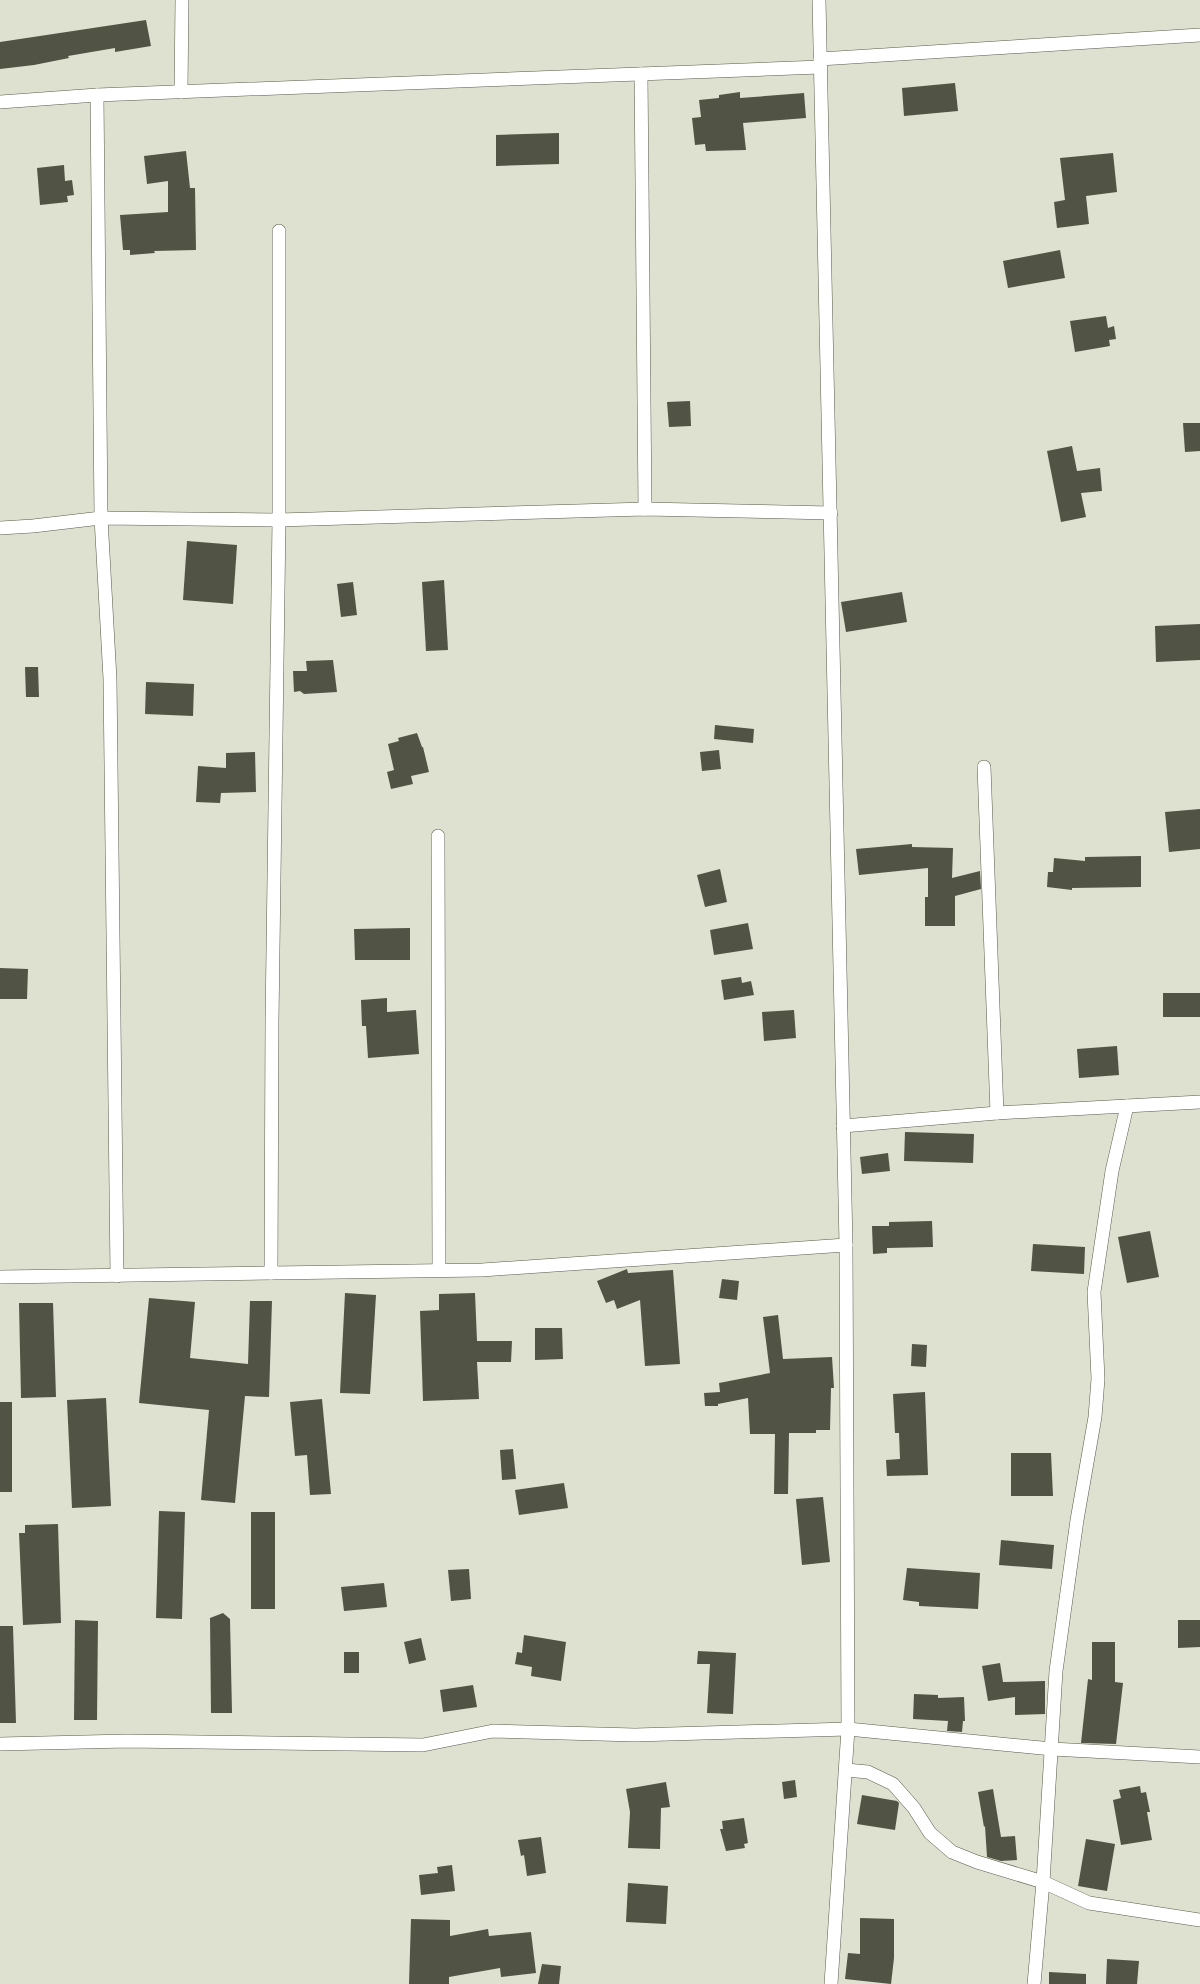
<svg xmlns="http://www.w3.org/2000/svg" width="1200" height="1984" font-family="'Varela Round',sans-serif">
  <rect width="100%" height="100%" fill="#dee1cf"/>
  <!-- building -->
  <g fill="#515345">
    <polygon points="146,20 151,46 115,52 115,48 68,56 69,58 34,65 0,69 0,42"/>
    <polygon points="955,83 958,111 904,116 902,88"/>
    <polygon points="740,92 740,98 804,93 806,118 743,123 746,150 706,151 705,144 695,145 692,118 701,117 699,100 719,98 719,95"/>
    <polygon points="559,133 559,164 496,166 496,135"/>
    <polygon points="186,151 190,188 195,188 196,250 154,251 155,253 130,255 130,250 123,250 120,215 168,212 168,181 147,184 144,156"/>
    <polygon points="1113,153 1117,192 1086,196 1089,224 1057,228 1054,202 1065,200 1060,158"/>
    <polygon points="64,165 65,181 72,180 74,195 67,196 68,202 40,205 37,168"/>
    <polygon points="1060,250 1065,278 1008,288 1003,261"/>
    <polygon points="1106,316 1108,328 1114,326 1116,339 1109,340 1110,346 1075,352 1070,321"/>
    <polygon points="690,401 691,426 669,427 667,402"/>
    <polygon points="1183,423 1200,423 1200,451 1185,452"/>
    <polygon points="1072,446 1077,471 1100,468 1102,491 1081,493 1086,517 1061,522 1047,451"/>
    <polygon points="187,541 237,545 233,604 183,600"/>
    <polygon points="444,580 448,650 426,651 422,582"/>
    <polygon points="353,582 357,615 341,617 337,584"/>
    <polygon points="902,592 907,622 846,632 841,602"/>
    <polygon points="1200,624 1200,660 1156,662 1155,626"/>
    <polygon points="333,660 337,692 304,694 300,691 294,692 293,671 307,671 306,661"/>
    <polygon points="25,667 38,667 39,697 26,697"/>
    <polygon points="146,682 194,684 193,716 145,714"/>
    <polygon points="715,725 754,729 753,743 714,739"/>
    <polygon points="417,733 422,747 423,747 429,772 411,776 413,784 391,789 387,772 394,770 388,744 399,741 398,738"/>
    <polygon points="719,750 721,769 702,771 700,752"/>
    <polygon points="255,752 256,792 221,793 220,803 196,802 198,766 226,768 226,753"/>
    <polygon points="1200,809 1200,849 1169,852 1165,812"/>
    <polygon points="912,844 912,847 953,848 952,878 980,871 981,889 955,896 955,926 925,926 925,897 928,897 928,868 859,875 856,849"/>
    <polygon points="1141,856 1141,887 1072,888 1072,890 1047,887 1048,872 1053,872 1054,858 1085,861 1085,857"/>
    <polygon points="720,869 727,902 705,907 697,875"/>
    <polygon points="748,923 753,949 714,955 710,930"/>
    <polygon points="410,928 410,960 355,960 354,929"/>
    <polygon points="0,968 28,969 27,999 0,999"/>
    <polygon points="741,977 742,983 751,981 754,995 724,1000 721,980"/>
    <rect x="1163" y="993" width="37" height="24"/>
    <polygon points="387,998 387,1012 416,1010 419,1054 368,1058 366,1026 362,1026 361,1000"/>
    <polygon points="794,1010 796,1038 764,1041 762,1012"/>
    <polygon points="1117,1046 1119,1075 1079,1078 1077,1049"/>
    <polygon points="905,1132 974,1134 973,1163 904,1161"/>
    <polygon points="888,1153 890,1171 862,1174 860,1157"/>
    <polygon points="932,1221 933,1247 887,1248 887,1253 873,1254 872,1226 889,1226 889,1222"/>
    <polygon points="1150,1231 1159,1277 1127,1283 1118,1237"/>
    <polygon points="1033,1244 1085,1247 1084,1274 1031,1271"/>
    <polygon points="627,1269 628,1273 673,1270 680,1364 645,1366 640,1300 617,1309 614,1300 606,1303 597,1281"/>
    <polygon points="722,1279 739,1281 737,1300 719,1298"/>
    <polygon points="345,1293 376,1295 370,1394 340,1393"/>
    <polygon points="475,1293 477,1341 512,1341 511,1362 477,1362 479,1399 423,1401 420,1311 439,1310 439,1294"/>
    <polygon points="149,1298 195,1302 190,1358 248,1364 250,1301 272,1301 269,1397 245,1396 235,1503 201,1500 209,1410 139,1403"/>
    <polygon points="19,1303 53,1303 56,1397 21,1398"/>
    <polygon points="778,1315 783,1359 832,1357 834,1388 831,1388 830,1430 816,1430 816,1433 789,1433 788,1494 774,1494 775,1434 750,1434 748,1398 718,1404 718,1406 705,1406 704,1393 720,1392 719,1383 770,1373 763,1317"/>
    <polygon points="535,1328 562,1328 563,1359 535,1360"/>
    <polygon points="912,1344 927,1345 926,1367 911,1366"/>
    <polygon points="925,1392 928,1475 887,1476 886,1460 900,1459 899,1433 895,1433 893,1394"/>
    <polygon points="106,1398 111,1506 72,1508 67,1400"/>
    <polygon points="322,1399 331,1494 310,1495 307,1455 295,1456 290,1402"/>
    <rect x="0" y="1402" width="12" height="90"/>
    <polygon points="513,1449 516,1479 502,1480 500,1450"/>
    <polygon points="1011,1453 1051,1453 1053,1496 1011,1496"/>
    <polygon points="564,1483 568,1508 519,1515 515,1490"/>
    <polygon points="823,1497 830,1562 802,1565 796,1499"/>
    <polygon points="159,1511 185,1512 182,1619 156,1618"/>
    <rect x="251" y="1512" width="24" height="97"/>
    <polygon points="58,1524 61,1623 23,1625 19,1533 25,1533 25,1525"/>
    <polygon points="1001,1540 1054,1545 1052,1569 999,1565"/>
    <polygon points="907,1568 980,1573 978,1609 919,1606 919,1602 903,1600"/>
    <polygon points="469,1569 471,1599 451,1601 448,1570"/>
    <polygon points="384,1583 387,1607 344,1611 341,1587"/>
    <polygon points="223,1613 230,1619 232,1713 211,1713 210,1618"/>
    <polygon points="75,1620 98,1621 97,1720 74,1720"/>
    <polygon points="1178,1620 1200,1620 1200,1647 1178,1648"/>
    <polygon points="0,1626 13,1626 16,1723 0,1723"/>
    <polygon points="524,1635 566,1642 561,1681 531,1676 532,1667 515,1664 517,1652 522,1653"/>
    <polygon points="421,1638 426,1660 409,1664 404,1642"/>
    <polygon points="1092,1642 1115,1642 1115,1682 1123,1683 1116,1744 1081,1743 1088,1679 1092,1680"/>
    <polygon points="698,1651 736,1653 733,1714 707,1713 710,1664 697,1664"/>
    <rect x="344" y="1652" width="15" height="21"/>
    <polygon points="1000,1663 1003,1682 1045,1681 1045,1714 1015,1715 1015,1697 988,1701 982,1666"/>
    <polygon points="473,1685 477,1707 443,1712 440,1690"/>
    <polygon points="914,1694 938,1695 938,1698 964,1697 965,1721 963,1721 962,1732 947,1731 948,1721 913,1719"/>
    <polygon points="795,1780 797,1797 784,1799 782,1782"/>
    <polygon points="666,1782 670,1807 661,1808 660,1849 628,1848 630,1812 626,1789"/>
    <polygon points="1140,1786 1141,1793 1146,1792 1150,1812 1147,1812 1152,1840 1121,1845 1113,1800 1121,1798 1119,1790"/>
    <polygon points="993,1789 1001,1837 1015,1836 1017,1860 1001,1861 987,1857 985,1826 984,1827 978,1792"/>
    <polygon points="862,1795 897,1801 899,1803 895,1830 857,1824"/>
    <polygon points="744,1818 748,1843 744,1844 745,1848 726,1851 720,1829 723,1829 722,1821"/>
    <polygon points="541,1837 546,1873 527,1876 524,1855 521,1856 518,1840"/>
    <polygon points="1086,1839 1115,1844 1107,1891 1078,1886"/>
    <polygon points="452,1865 455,1891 421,1895 419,1875 438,1873 437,1867"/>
    <polygon points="628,1883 668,1886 666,1924 626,1922"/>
    <polygon points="860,1918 894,1919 894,1958 891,1984 845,1979 848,1953 860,1954"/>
    <polygon points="411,1919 450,1920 450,1936 488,1929 489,1936 531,1932 536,1973 501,1977 500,1968 449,1977 449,1984 409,1984"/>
    <polygon points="1107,1959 1139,1961 1137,1984 1106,1984"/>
    <polygon points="542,1964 561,1966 559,1984 538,1984"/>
    <polygon points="1049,1972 1086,1974 1086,1984 1049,1984"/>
  </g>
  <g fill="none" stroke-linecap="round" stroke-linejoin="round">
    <!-- minor casing -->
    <g stroke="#585b4c" stroke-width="14">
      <g id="minor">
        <polyline points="819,0 846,1245 848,1729 831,1984"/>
        <polyline points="820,59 1200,35"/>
        <polyline points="641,74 645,509"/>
        <polyline points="181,92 182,0"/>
        <polyline points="0,102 97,95 820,67"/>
        <polyline points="0,528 33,526 101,518 97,95"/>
        <polyline points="984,767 997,1113"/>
        <polyline points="438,836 439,1270"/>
        <polyline points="843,1126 997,1113 1200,1102"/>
        <polyline points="271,1273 272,1021 279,520 279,231"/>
        <polyline points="117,1276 110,679 101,518 279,520 645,509 831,513"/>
        <polyline points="0,1277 482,1270 846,1245"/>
        <polyline points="0,1744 127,1741 423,1745 493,1731 635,1735 848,1729 1052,1749 1200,1757"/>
        <polyline points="846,1770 868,1772 893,1784 914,1808 930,1833 952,1852 977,1862 1043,1882 1089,1903 1200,1920"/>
        <polyline points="1034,1984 1043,1882 1056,1671 1077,1520 1095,1417 1098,1379 1094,1292 1112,1171 1127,1106"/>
      </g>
    </g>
    <!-- minor -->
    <use href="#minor" stroke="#fff" stroke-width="13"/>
  </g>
</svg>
